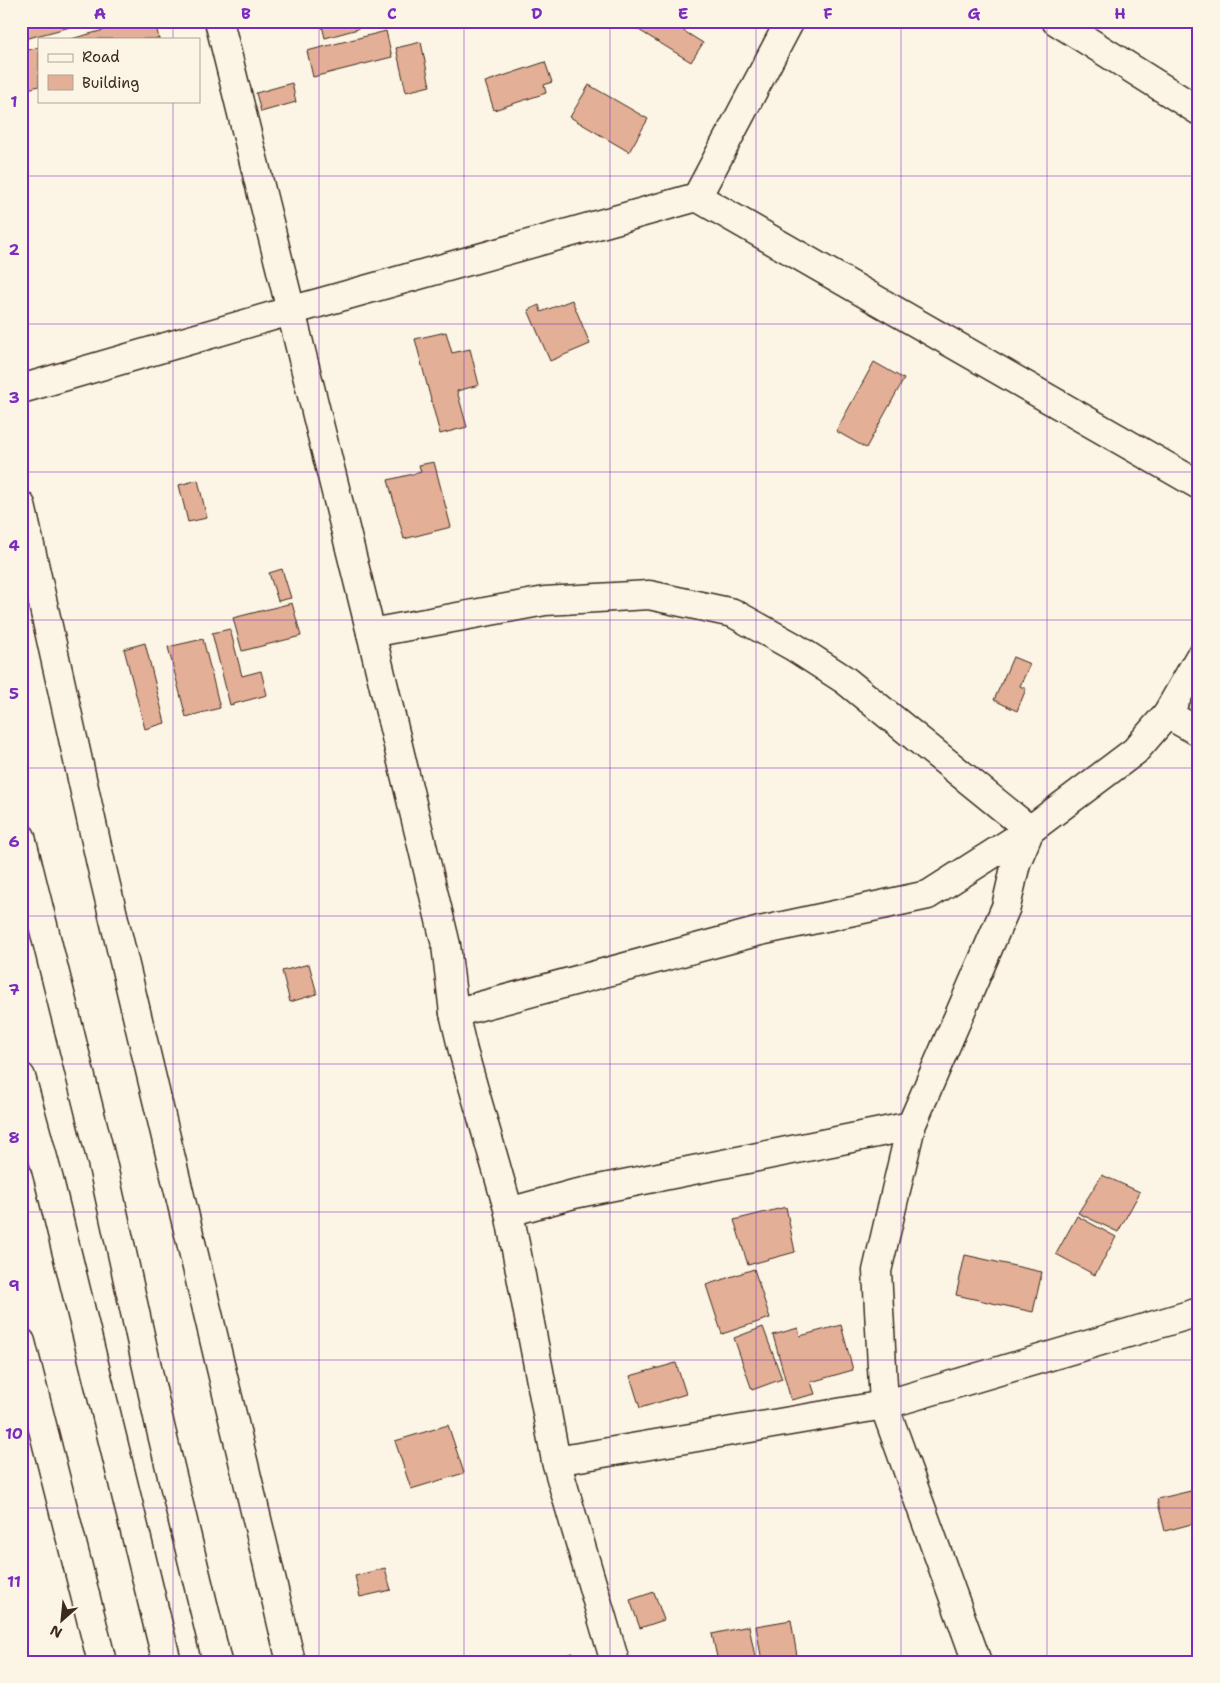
<svg xmlns="http://www.w3.org/2000/svg" width="1220" height="1683" font-family="'Shantell Sans',sans-serif">
  <rect width="100%" height="100%" fill="#fcf5e5"/>
  <filter id="ink" filterUnits="userSpaceOnUse"><feTurbulence type="fractalNoise" baseFrequency=".02" numOctaves="2"/><feDisplacementMap in="SourceGraphic" scale="10" xChannelSelector="R" yChannelSelector="G"/><feConvolveMatrix kernelMatrix="1 2 1 2 8 2 1 2 1" color-interpolation-filters="sRGB"/></filter>
  <g filter="url(#ink)">
    <!-- building -->
    <g fill="#e3af96" stroke="#3b2a1e">
      <polygon points="21,21 93,21 21,40"/>
      <polygon points="137,21 155,21 159,39 71,39"/>
      <polygon points="321,21 356,21 358,29 325,38"/>
      <polygon points="624,21 668,21 703,43 691,62"/>
      <polygon points="386,31 392,57 313,77 307,51"/>
      <polygon points="421,42 430,86 406,92 396,48"/>
      <polygon points="39,47 39,86 21,91 21,52"/>
      <polygon points="545,62 552,82 544,85 546,93 494,110 485,82"/>
      <polygon points="292,83 296,102 261,112 256,93"/>
      <polygon points="589,85 648,119 629,152 570,117"/>
      <polygon points="572,300 590,344 550,361 528,310 539,305 541,312"/>
      <polygon points="446,332 452,353 470,349 479,385 457,391 467,427 440,434 415,339"/>
      <polygon points="874,362 904,379 866,448 836,431"/>
      <polygon points="434,462 451,527 404,539 388,480 421,472 419,465"/>
      <polygon points="198,480 207,518 188,522 179,485"/>
      <polygon points="282,569 291,598 278,601 269,573"/>
      <polygon points="292,603 301,636 242,651 233,618"/>
      <polygon points="230,629 242,676 261,671 267,695 230,705 212,633"/>
      <polygon points="203,639 220,708 186,717 168,647"/>
      <polygon points="145,643 165,723 145,729 124,649"/>
      <polygon points="1013,657 1030,664 1020,686 1026,689 1017,711 994,700"/>
      <polygon points="309,964 317,994 290,1002 282,971"/>
      <polygon points="1102,1175 1140,1192 1118,1232 1078,1213"/>
      <polygon points="786,1207 795,1252 748,1265 734,1220"/>
      <polygon points="1077,1216 1116,1237 1095,1275 1056,1254"/>
      <polygon points="965,1255 1042,1272 1033,1312 956,1295"/>
      <polygon points="754,1269 770,1318 722,1334 706,1285"/>
      <polygon points="841,1325 853,1370 811,1382 815,1394 791,1400 773,1335 798,1328 800,1336"/>
      <polygon points="763,1327 782,1379 752,1390 734,1338"/>
      <polygon points="676,1363 686,1394 640,1408 630,1376"/>
      <polygon points="448,1425 464,1473 411,1489 395,1441"/>
      <polygon points="1199,1489 1199,1522 1165,1531 1157,1499"/>
      <polygon points="385,1568 391,1590 360,1597 355,1576"/>
      <polygon points="654,1592 664,1620 640,1628 630,1600"/>
      <polygon points="791,1620 797,1656 762,1662 756,1626"/>
      <polygon points="749,1626 756,1662 718,1662 712,1634"/>
      <polygon points="573,1653 575,1662 555,1662 554,1658"/>
      <polygon points="806,1658 807,1662 792,1662"/>
    </g>
    <g fill="none" stroke-linecap="round" stroke-linejoin="round">
      <!-- minor casing -->
      <g stroke="#3b2a1e" stroke-width="31">
        <g id="minor">
          <polyline points="219,21 371,633 446,945 454,1013 463,1051 509,1212 556,1461 615,1662"/>
          <polyline points="1056,21 1199,111"/>
          <polyline points="697,197 790,21"/>
          <polyline points="21,389 290,311 697,197 1199,485"/>
          <polyline points="21,505 103,873 291,1662"/>
          <polyline points="371,633 545,601 649,595 733,613 794,647 845,680 1030,830 1135,751 1167,714 1199,658"/>
          <polyline points="1167,714 1199,732"/>
          <polyline points="454,1013 760,931 928,895 1030,830"/>
          <polyline points="509,1212 574,1194 911,1126"/>
          <polyline points="21,1342 102,1662"/>
          <polyline points="556,1461 884,1405 1199,1312"/>
          <polyline points="977,1662 884,1405 877,1271 911,1126 1006,907 1016,863 1030,830"/>
        </g>
      </g>
      <!-- major casing -->
      <g stroke="#3b2a1e" stroke-width="31">
        <g id="major">
          <polyline points="21,837 102,1162 160,1426 217,1662"/>
          <polyline points="21,1077 49,1180 167,1662"/>
        </g>
      </g>
      <!-- minor -->
      <use href="#minor" stroke="#fcf5e5" stroke-width="28"/>
      <!-- major -->
      <use href="#major" stroke="#fcf5e5" stroke-width="28"/>
    </g>
  </g>
  <!-- grid -->
  <path fill="none" stroke="#7b2cbf" stroke-width="1" stroke-opacity="0.55" d="M173,21V39M319,21V1662M464,21V1662M610,21V1662M756,21V1662M901,21V1662M1047,21V1662M173,101V1662M21,176H1199M21,324H1199M21,472H1199M21,620H1199M21,768H1199M21,916H1199M21,1064H1199M21,1212H1199M21,1360H1199M21,1508H1199"/>
  <!-- margin -->
  <rect width="1220" height="1683" fill="none" stroke="#fcf5e5" stroke-width="55"/>
  <!-- legend -->
  <rect x="38" y="38" width="162" height="65" fill="#fcf5e5" stroke="#afa495"/>
  <rect x="48" y="54" width="25" height="8" fill="#fcf5e5" stroke="#afa495"/>
  <text x="82" y="62" font-size="15" fill="#3b2a1e">Road</text>
  <rect x="48" y="75" width="25" height="15" fill="#e3af96" stroke="#afa495"/>
  <text x="82" y="88" font-size="15" fill="#3b2a1e">Building</text>
  <!-- north arrow -->
  <g transform="translate(62 1620) rotate(207)" stroke="#fcf5e5" stroke-width="4" paint-order="stroke">
  <path d="M0-4L9 19L0 12L-9 19Z" fill="#3b2a1e"/>
  <text y="-8" font-size="14" font-weight="bold" text-anchor="middle" fill="#3b2a1e">N</text>
  </g>
  <rect x="28" y="28" width="1164" height="1628" fill="none" stroke="#7b2cbf" stroke-width="2"/>
  <g font-size="16" text-anchor="middle" font-weight="bold" fill="#7b2cbf">
    <text x="100" y="19">A</text>
    <text x="246" y="19">B</text>
    <text x="392" y="19">C</text>
    <text x="537" y="19">D</text>
    <text x="683" y="19">E</text>
    <text x="828" y="19">F</text>
    <text x="974" y="19">G</text>
    <text x="1120" y="19">H</text>
    <text x="14" y="107">1</text>
    <text x="14" y="255">2</text>
    <text x="14" y="403">3</text>
    <text x="14" y="551">4</text>
    <text x="14" y="699">5</text>
    <text x="14" y="847">6</text>
    <text x="14" y="995">7</text>
    <text x="14" y="1143">8</text>
    <text x="14" y="1291">9</text>
    <text x="14" y="1439">10</text>
    <text x="14" y="1587">11</text>
  </g>
</svg>
